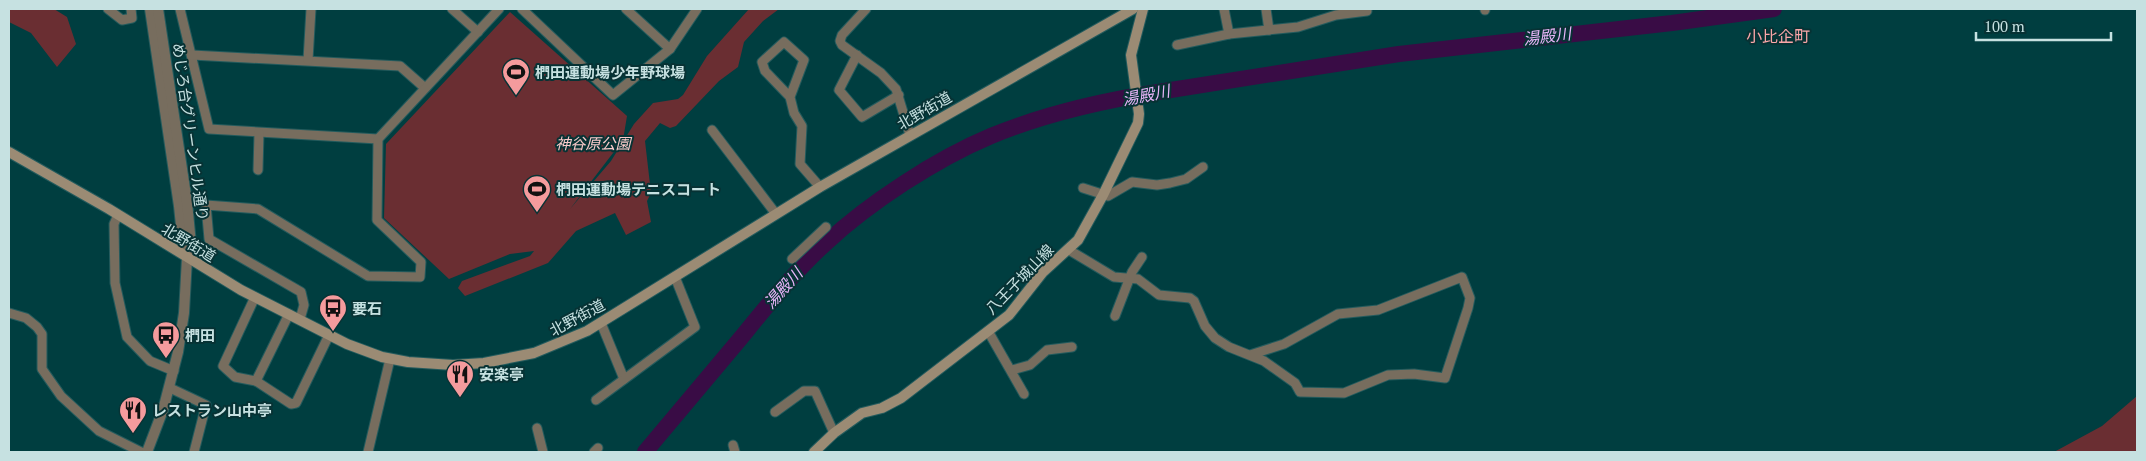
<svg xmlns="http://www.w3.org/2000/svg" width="2146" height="461" font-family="'PT Serif','Noto Sans JP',serif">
  <rect width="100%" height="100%" fill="#003e40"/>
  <!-- green -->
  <g fill="#6a2e32">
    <polygon points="9,9 54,9 67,17 76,44 57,67 31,33 9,22"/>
    <polygon points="749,9 779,9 763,21 744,42 738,67 719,81 676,126 670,128 660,123 645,141 651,193 647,201 651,222 626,235 615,213 576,231 548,263 465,296 458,288 462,281 530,256 534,251 510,254 449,279 384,218 386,144 510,12 627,116 623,140 570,209 611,161 634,124 653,103 678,99 683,95 707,56"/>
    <polygon points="2137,396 2137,452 2054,452 2102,426"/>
  </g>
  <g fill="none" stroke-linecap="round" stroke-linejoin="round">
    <!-- river -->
    <path stroke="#390c45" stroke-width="16" d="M645,452C677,414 708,377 740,339C767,306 794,272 826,243C869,203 936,159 991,136C1044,114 1101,101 1158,92L1399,54L1672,23L1774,9"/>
    <!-- minor casing -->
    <g stroke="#245b5d" stroke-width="11">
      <g id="minor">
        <polyline points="108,9 122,20 132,18 131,9"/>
        <polyline points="180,9 209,129 378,139"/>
        <polyline points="452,9 478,32"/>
        <polyline points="522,9 613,95 670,49 697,9"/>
        <polyline points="626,9 670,49"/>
        <polyline points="866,9 842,35 840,41 842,45 881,73 896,89 910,135"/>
        <polyline points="1224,9 1229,34"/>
        <polyline points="1266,9 1269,30"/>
        <polyline points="1485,10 1485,9"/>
        <polyline points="1177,45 1229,34 1298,27 1336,15 1367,11"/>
        <polyline points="192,55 400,66 425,88"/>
        <polyline points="857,55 839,90 862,117 899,95"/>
        <polyline points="308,60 311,9"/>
        <polyline points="790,97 765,71 762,62 784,42 804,60 790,97 794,113 802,126 800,164 820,187"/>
        <polyline points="712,130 776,214"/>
        <polyline points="258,170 259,133"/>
        <polyline points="1083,188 1108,196 1132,182 1157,185 1170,183 1186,179 1203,167"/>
        <polyline points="118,215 114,224 115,283 127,337 150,361 174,371"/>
        <polyline points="1069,250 1114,277 1138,279 1159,295 1190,298 1194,301 1205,326 1215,338 1229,347 1264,361 1295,383 1300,392 1344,393 1388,375 1414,374 1445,378 1468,308 1470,298 1462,277 1378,310 1338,314 1284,344 1250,355"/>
        <polyline points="792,259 826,227"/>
        <polyline points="255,297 223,366 235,377 256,381 289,314"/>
        <polyline points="9,313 26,318 37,327 42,334 42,369 61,396 99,431 141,452"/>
        <polyline points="1115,316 1132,272 1142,257"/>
        <polyline points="300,319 304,305 301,292 209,239 206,205 258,209 368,276 420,277 421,262 377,220 378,139 499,9"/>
        <polyline points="601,323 624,379"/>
        <polyline points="988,331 1024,394"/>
        <polyline points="1012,370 1030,365 1047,350 1072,347"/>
        <polyline points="256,381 291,404 296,403 329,335"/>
        <polyline points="170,388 206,405 194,452"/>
        <polyline points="596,400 695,327 675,277"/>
        <polyline points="775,412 804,391 815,391 834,433"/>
        <polyline points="537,428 543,452"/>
        <polyline points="733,445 735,452"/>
        <polyline points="368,452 390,359"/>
        <polyline points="594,452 598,448"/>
      </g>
    </g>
    <!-- tertiary casing -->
    <g stroke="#245b5d" stroke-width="12">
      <g id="tertiary">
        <polyline points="150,9 179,206 183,245 187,258"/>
        <polyline points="147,452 163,410 178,352 184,313 187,258 191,244 187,202 158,9"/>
      </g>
    </g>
    <!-- secondary casing -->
    <g stroke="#245b5d" stroke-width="12">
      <g id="secondary">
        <polyline points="9,152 109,209 241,290 347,344 382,357 408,362 453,365 484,363 534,353 587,331 820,187 1133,9"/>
        <polyline points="814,452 834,433 862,413 882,408 901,398 1009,315 1043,272 1078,240 1103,195 1138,123 1139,114 1131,55 1143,9"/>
      </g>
    </g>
    <!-- minor -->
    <use href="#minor" stroke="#776d5e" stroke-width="9"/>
    <!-- tertiary -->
    <use href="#tertiary" stroke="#776d5e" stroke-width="10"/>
    <!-- secondary -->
    <use href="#secondary" stroke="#9b8b74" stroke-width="10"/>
  </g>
  <!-- icons -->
  <defs>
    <g id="stadium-pin" transform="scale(1.4375)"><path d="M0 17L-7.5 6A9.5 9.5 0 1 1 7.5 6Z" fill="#f59b9d" stroke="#073234"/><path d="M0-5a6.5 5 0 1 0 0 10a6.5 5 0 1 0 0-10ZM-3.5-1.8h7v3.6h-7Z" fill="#111"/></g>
    <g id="bus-pin" transform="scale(1.4375)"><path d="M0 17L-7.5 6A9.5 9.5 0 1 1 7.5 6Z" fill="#f59b9d" stroke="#073234"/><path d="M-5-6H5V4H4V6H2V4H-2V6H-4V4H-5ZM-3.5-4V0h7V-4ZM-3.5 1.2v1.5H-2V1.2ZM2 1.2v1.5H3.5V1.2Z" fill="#111"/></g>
    <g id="restaurant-pin" transform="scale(1.4375)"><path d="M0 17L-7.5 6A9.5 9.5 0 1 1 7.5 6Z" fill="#f59b9d" stroke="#073234"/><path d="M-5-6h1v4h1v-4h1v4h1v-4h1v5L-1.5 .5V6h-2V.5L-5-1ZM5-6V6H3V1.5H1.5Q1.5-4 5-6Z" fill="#111"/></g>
  </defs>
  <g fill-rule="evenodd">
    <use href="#stadium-pin" x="516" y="72"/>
    <use href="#stadium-pin" x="537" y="189"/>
    <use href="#bus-pin" x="333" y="308"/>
    <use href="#bus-pin" x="166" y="335"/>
    <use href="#restaurant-pin" x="460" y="374"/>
    <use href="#restaurant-pin" x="133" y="410"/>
  </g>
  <g text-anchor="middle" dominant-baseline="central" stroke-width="4" stroke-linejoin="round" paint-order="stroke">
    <!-- poi labels -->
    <g font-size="15" font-weight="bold" fill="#c6e1e1" stroke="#073234" text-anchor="start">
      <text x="535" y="72">椚田運動場少年野球場</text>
      <text x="556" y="189">椚田運動場テニスコート</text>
      <text x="352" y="308">要石</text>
      <text x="185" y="335">椚田</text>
      <text x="479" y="374">安楽亭</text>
      <text x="152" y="410">レストラン山中亭</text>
    </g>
    <!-- street labels -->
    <g font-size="15" fill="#c6e1e1" stroke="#073234">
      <text transform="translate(924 110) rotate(-30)">北野街道</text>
      <text transform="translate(191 132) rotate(82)">めじろ台グリーンヒル通り</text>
      <text transform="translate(189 242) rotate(31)">北野街道</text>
      <text transform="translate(1019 279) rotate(-46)">八王子城山線</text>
      <text transform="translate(577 317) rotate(-28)">北野街道</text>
    </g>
    <!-- park labels -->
    <g font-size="15" font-style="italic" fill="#facaca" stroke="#073234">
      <text x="593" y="143">神谷原公園</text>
    </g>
    <!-- water labels -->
    <g font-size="16" font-style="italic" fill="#e9b5f9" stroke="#073234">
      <text transform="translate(1547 36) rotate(-7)">湯殿川</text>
      <text transform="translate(1146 95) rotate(-11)">湯殿川</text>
      <text transform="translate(783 288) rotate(-48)">湯殿川</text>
    </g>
    <!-- neighbourhood labels -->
    <g font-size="16" fill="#faa6a8" stroke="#073234">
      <text x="1778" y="36">小比企町</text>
    </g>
  </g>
  <!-- border -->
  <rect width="2146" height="461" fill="none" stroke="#c6e1e1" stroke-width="20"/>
  <!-- scale -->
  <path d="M1976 32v8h135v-8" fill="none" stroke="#c6e1e1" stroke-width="2.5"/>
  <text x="1984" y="32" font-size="15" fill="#c6e1e1" stroke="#073234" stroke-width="4" paint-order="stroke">100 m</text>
</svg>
